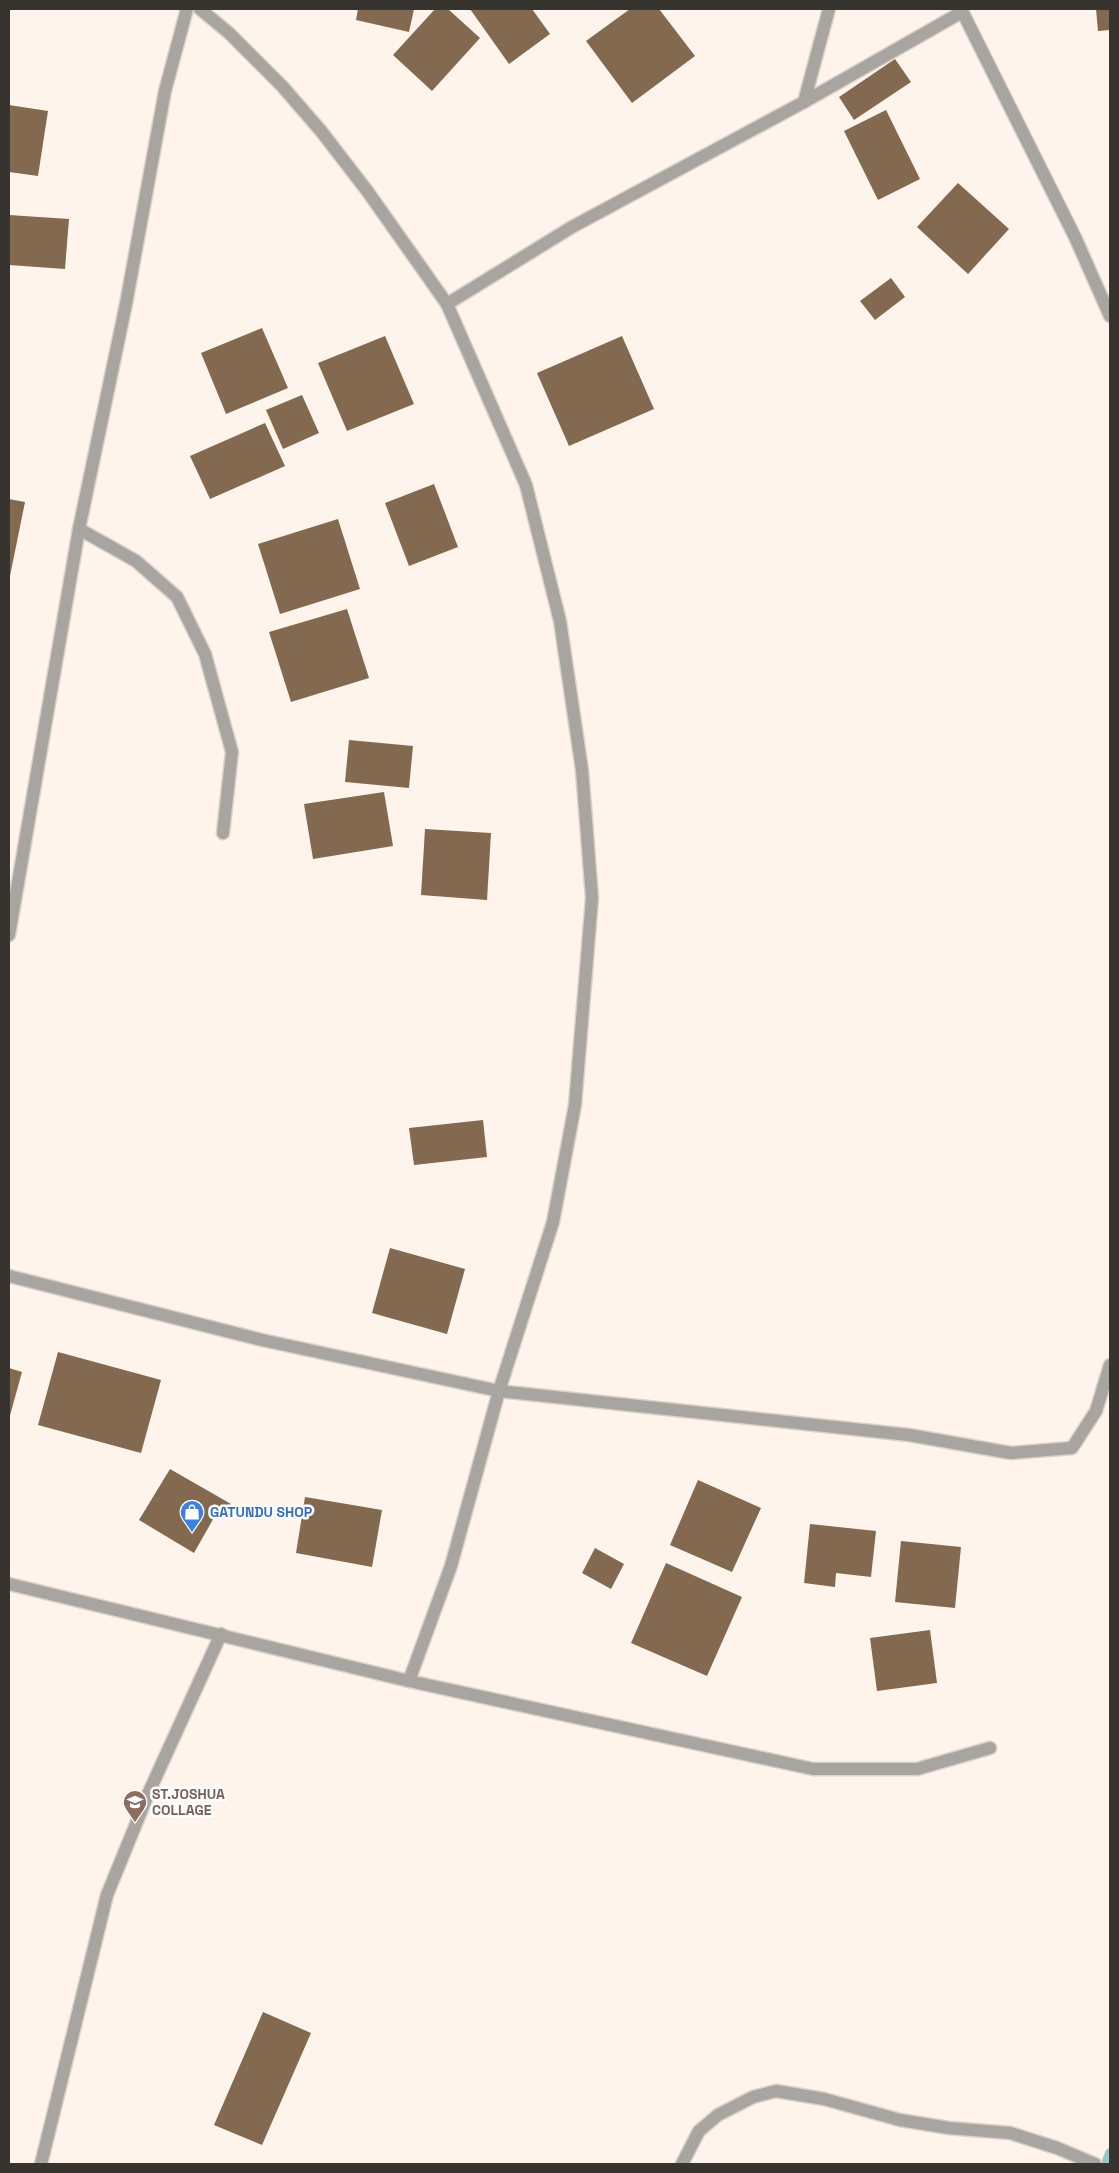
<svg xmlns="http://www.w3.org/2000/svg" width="1119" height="2173" font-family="'Space Grotesk',sans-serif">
  <rect width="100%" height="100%" fill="#fef4eb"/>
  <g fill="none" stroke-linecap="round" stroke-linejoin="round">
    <!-- stream -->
    <polyline stroke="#98c6ca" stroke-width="10" points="1106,2164 1110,2153"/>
  </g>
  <!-- building -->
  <g fill="#826950">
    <polygon points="358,9 414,9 409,32 356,20"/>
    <polygon points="435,9 448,9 480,38 432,91 393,55"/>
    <polygon points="470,9 532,9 550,34 509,64"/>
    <polygon points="630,9 659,9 695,56 632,103 586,41"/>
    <polygon points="1096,9 1110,9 1110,30 1098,31"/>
    <polygon points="895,59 911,82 854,120 839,97"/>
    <polygon points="9,105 48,111 38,176 9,172"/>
    <polygon points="886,110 920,179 878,200 844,131"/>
    <polygon points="958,183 1009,229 968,274 917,227"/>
    <polygon points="9,215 69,219 65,269 9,265"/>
    <polygon points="891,278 905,297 875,320 860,301"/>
    <polygon points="262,328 288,388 226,414 201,353"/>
    <polygon points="385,336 414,404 347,431 318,363"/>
    <polygon points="622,336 654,409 569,446 537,373"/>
    <polygon points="302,395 319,433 283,449 266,410"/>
    <polygon points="265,423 285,466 210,499 190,456"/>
    <polygon points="434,484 458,547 409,566 385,503"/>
    <polygon points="9,499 25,502 10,576 9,576"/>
    <polygon points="338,519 360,589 280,614 258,544"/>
    <polygon points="347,609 369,678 291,702 269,632"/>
    <polygon points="349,740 413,746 409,788 345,782"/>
    <polygon points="384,792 393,846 313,859 304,804"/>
    <polygon points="425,829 491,833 487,900 421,895"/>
    <polygon points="483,1120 487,1157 414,1165 409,1128"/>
    <polygon points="390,1248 465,1269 447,1334 372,1313"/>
    <polygon points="58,1352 161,1380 141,1453 38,1425"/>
    <polygon points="9,1368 22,1372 9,1419"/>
    <polygon points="170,1469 231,1504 223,1518 216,1514 194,1553 139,1520"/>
    <polygon points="698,1480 761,1508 732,1572 670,1545"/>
    <polygon points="305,1497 382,1510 372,1567 296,1553"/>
    <polygon points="810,1524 876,1531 871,1577 836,1573 835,1587 804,1583"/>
    <polygon points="901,1541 961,1547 955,1608 895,1602"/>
    <polygon points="595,1548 624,1564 611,1589 582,1573"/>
    <polygon points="666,1563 742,1597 707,1676 631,1643"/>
    <polygon points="930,1630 937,1683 877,1691 870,1638"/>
    <polygon points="263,2012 311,2033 262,2145 214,2125"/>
  </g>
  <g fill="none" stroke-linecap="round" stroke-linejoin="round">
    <!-- minor casing -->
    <g stroke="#dad1c9" stroke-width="15">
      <g id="minor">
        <polyline points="200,9 229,33 282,86 321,131 368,192 447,304 526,485 560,621 582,770 592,898 575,1105 553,1222 499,1391 451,1566 409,1681"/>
        <polyline points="961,9 1075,237 1110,316"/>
        <polyline points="804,102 829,9"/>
        <polyline points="447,304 572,227 804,102 962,12"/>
        <polyline points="79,529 136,561 177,597 205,654 232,752 223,833"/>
        <polyline points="9,935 79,529 126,304 165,91 187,9"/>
        <polyline points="9,1276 262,1340 499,1391 909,1435 1011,1453 1072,1448 1096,1411 1110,1365"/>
        <polyline points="9,1584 409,1681 813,1769 917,1769 990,1748"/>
        <polyline points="41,2164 107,1895 149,1792 221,1634"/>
        <polyline points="682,2164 699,2131 718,2115 753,2097 776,2091 824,2099 900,2120 949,2128 1010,2133 1057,2148 1095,2164"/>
      </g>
    </g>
    <!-- minor -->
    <use href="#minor" stroke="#a8a49f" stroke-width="12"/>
  </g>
  <!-- icons -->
  <defs>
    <g id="shop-pin" transform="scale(1.25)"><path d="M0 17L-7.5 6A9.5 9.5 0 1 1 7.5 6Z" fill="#3f7fe0" stroke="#fff"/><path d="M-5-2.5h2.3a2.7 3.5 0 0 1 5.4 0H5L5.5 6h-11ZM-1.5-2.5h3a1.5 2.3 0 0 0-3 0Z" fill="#fff"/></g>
    <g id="university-pin" transform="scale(1.25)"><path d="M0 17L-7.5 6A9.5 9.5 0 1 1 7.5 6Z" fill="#8d6e63" stroke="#fff"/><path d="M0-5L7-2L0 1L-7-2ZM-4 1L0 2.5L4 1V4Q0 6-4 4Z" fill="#fff"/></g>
  </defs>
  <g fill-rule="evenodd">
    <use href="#shop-pin" x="192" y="1512"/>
    <use href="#university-pin" x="135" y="1802"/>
  </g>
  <g text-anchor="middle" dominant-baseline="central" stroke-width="5" stroke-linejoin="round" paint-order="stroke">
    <!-- shop labels -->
    <g font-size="14" font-weight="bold" fill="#366cbe" stroke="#fff" text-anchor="start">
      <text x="210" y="1512">GATUNDU SHOP</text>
    </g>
    <!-- education labels -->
    <g font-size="14" font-weight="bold" fill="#785e54" stroke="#fff" text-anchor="start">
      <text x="152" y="1794">ST.JOSHUA<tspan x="152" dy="16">COLLAGE</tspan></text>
    </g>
  </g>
  <!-- border -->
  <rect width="1119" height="2173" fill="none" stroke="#37332e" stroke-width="20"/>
</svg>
